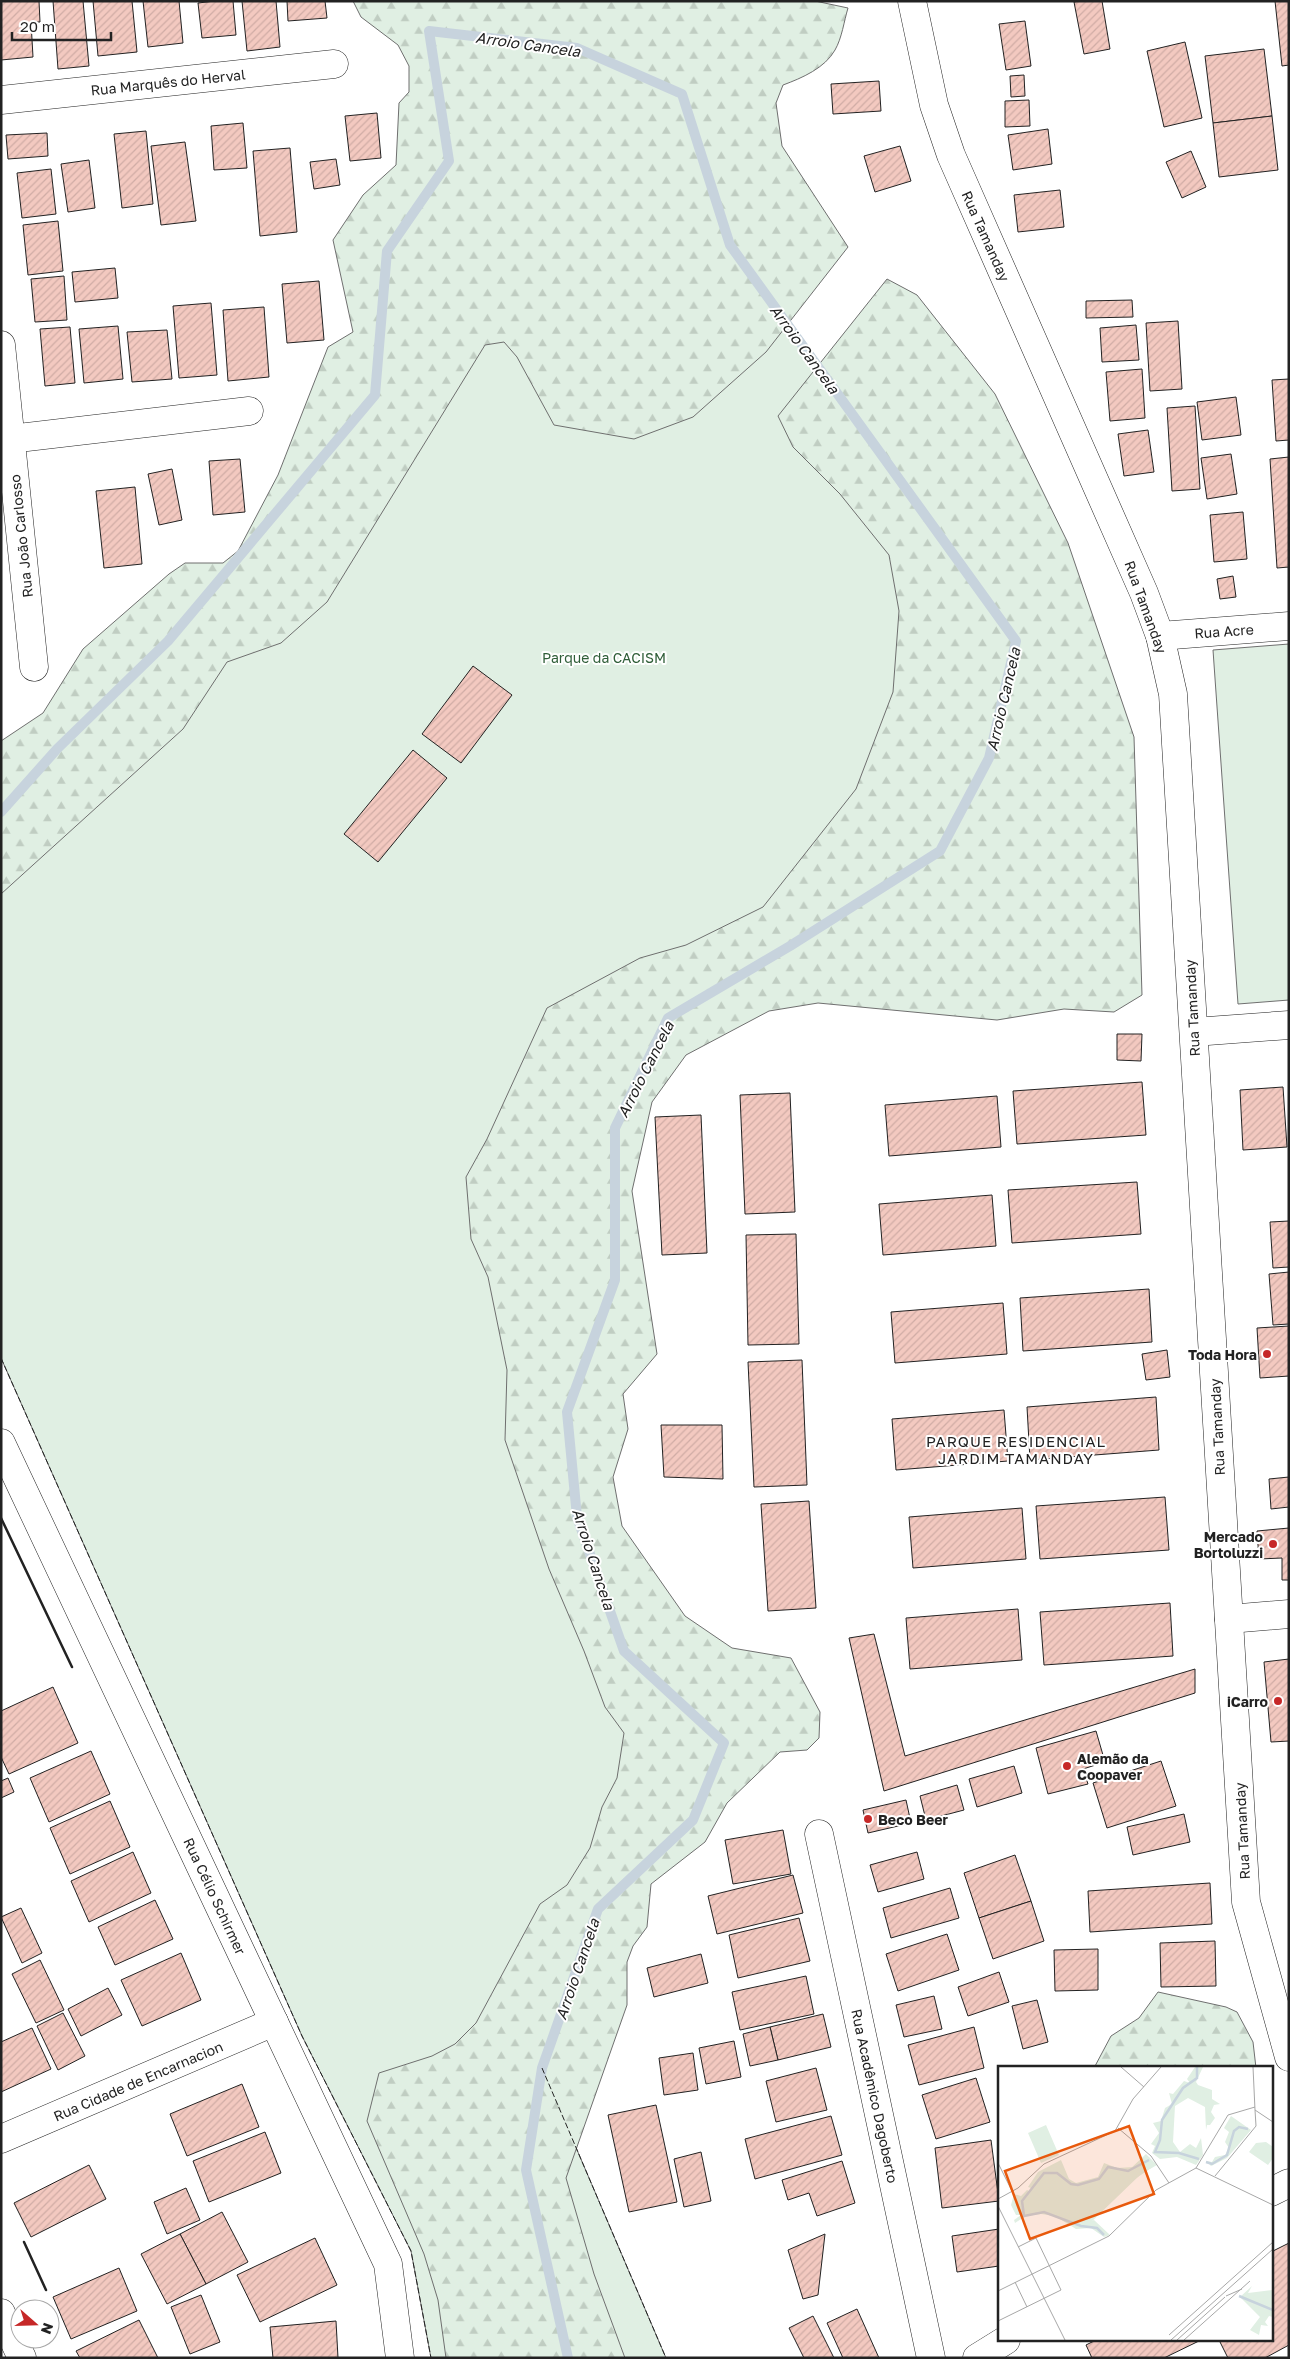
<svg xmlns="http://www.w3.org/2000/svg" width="1290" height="2359" font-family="'Golos Text',sans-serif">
  <defs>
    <pattern id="forest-firs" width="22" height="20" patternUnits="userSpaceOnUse" patternTransform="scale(1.25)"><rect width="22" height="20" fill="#e0efe3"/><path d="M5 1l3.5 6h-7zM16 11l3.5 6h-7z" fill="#c0cdc2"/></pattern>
    <pattern id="building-hatch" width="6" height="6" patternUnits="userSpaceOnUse" patternTransform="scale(1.25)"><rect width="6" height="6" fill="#f3c9c0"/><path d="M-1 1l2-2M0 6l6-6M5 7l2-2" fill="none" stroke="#d0aca5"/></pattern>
  </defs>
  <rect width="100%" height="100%" fill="#fff"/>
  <!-- green -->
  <g fill="#e0efe3" stroke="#6f6f6f">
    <polygon points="730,245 1016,641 668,1018 567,1412 724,1743 598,1909 542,2068 666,2358 431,2358 411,2251 302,2036 1,1358 1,812 168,641 375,395 387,251"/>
    <polygon points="1289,644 1289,1000 1238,1004 1213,650"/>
  </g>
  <!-- forest -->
  <g fill="url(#forest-firs)" stroke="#6f6f6f">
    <path d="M353,1H815L848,8C844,21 842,38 835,50C825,68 802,78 783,85L776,103L782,146L848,247L766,352L693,417L634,439L554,425L517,357L504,342L485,345L327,602L281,643L227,662L183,729L1,894V741L43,713L83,649L169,574L185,563H223L238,551L278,475L328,347L353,332L333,240L363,195L396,165L399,103L409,92V66L398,45L361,17Z"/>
    <polygon points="887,279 917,295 995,394 1068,543 1134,737 1142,995 1114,1012 1064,1009 997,1020 818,1003 769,1011 686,1055 652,1102 632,1191 657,1354 623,1394 628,1429 613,1477 622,1526 685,1616 732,1648 791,1658 820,1712 819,1738 807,1750 780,1752 727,1803 705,1842 651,1884 647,1927 633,1946 627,1962 627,2005 566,2178 594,2274 625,2358 446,2358 438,2300 424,2254 367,2121 379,2073 432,2056 455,2044 476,2023 540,1904 567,1885 590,1848 602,1807 617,1778 624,1733 605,1707 584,1651 549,1569 505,1440 507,1370 488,1277 471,1239 466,1177 487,1139 547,1008 640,958 686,945 763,907 856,789 893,692 899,611 889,555 840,494 793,447 778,416"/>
    <polygon points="1158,1992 1226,2007 1237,2012 1253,2042 1256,2068 1094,2068 1111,2036 1139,2018"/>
  </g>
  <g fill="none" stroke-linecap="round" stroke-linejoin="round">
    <!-- stream -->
    <polyline stroke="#c7d3dd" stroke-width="10" points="1,812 57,749 168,641 375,395 387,251 449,161 429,31 577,48 682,94 730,245 1016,641 989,758 940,851 790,946 668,1018 615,1128 615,1280 567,1412 577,1517 624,1651 724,1743 693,1820 598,1909 542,2068 526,2170 568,2358"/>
  </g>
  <!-- building -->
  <g fill="url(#building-hatch)" stroke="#222">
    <polygon points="1,1 39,1 40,22 31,22 33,57 1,60"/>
    <polygon points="53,1 83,1 89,66 58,69"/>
    <polygon points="93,1 132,1 137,52 98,56"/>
    <polygon points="143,1 179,1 183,43 148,47"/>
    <polygon points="215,1 233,1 236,35 202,38 198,3"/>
    <polygon points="242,1 276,1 280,47 247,51"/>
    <polygon points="287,1 325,1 327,18 288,21"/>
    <polygon points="1080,1 1102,1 1110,49 1084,54 1074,2"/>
    <polygon points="1275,1 1289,1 1289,65 1282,66"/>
    <polygon points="1025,21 1031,66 1006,70 999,24"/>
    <polygon points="1185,42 1202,118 1164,127 1147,51"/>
    <polygon points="1264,49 1272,116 1213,123 1205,56"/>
    <polygon points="1024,75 1025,96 1011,97 1010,76"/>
    <polygon points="879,81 881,111 833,114 831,84"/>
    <polygon points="1029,100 1030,126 1005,127 1005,101"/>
    <polygon points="377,113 381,158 350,161 345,116"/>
    <polygon points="1272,116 1278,170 1219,177 1213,123"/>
    <polygon points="243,123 247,168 214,170 211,126"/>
    <polygon points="1048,129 1052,164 1013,170 1008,135"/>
    <polygon points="146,131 153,204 122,208 114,134"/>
    <polygon points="47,133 48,156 8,159 6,135"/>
    <polygon points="185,142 196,221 161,225 151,146"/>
    <polygon points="900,146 911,181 875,192 864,156"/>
    <polygon points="290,148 297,232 260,236 253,151"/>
    <polygon points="1191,151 1206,187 1182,198 1166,162"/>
    <polygon points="336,159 340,185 314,189 310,162"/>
    <polygon points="89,160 95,208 68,212 61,164"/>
    <polygon points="51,169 56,214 22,218 17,173"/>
    <polygon points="1060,190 1064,227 1018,232 1014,195"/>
    <polygon points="58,221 63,271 28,275 23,225"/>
    <polygon points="115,268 118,298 75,302 72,272"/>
    <polygon points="64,276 67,320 35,322 31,279"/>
    <polygon points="319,281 324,340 287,343 282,284"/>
    <polygon points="1132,300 1133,317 1086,318 1086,301"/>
    <polygon points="211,303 217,375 179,378 173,306"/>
    <polygon points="264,307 269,377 228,381 223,310"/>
    <polygon points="1178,321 1182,389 1150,391 1146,323"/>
    <polygon points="1136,325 1139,360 1102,362 1100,328"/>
    <polygon points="118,326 123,379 84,383 79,329"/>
    <polygon points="70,327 75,383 45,386 40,329"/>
    <polygon points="167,330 172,379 132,382 127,332"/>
    <polygon points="1142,369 1145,418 1110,421 1106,372"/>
    <polygon points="1289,379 1289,440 1276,441 1272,380"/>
    <polygon points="1236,397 1241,435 1202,440 1197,402"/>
    <polygon points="1195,406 1200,489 1172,491 1167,408"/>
    <polygon points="1148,430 1154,472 1124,476 1118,434"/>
    <polygon points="1231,454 1237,494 1207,499 1201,458"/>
    <polygon points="1289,457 1289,567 1277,568 1270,459"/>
    <polygon points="240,459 245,512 213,515 209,461"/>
    <polygon points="172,469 182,520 159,525 148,474"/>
    <polygon points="135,487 142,564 104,568 96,491"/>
    <polygon points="1243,512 1247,559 1214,562 1210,515"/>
    <polygon points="1233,576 1236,597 1220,599 1217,579"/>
    <polygon points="473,666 512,695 461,763 422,734"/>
    <polygon points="413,750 447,778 378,862 344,834"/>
    <polygon points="1117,1034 1142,1034 1141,1061 1117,1060"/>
    <polygon points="1142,1082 1146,1135 1017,1144 1013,1091"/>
    <polygon points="1283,1087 1287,1147 1243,1150 1240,1090"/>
    <polygon points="790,1093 795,1212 745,1214 740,1095"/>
    <polygon points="997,1096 1001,1147 889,1156 885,1105"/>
    <polygon points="701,1115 707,1253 662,1255 655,1117"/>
    <polygon points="1137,1182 1141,1234 1012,1243 1008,1190"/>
    <polygon points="992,1195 996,1246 883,1255 879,1204"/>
    <polygon points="1289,1221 1289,1267 1273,1268 1270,1222"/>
    <polygon points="796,1234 799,1344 748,1345 746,1235"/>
    <polygon points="1289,1272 1289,1324 1273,1325 1269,1274"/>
    <polygon points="1149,1289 1152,1342 1023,1351 1020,1298"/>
    <polygon points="1003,1303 1007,1354 895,1363 891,1312"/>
    <polygon points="1289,1326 1289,1376 1260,1378 1257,1328"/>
    <polygon points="1167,1350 1170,1377 1146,1380 1142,1354"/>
    <polygon points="802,1360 807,1485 754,1487 748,1362"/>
    <polygon points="1156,1397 1159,1450 1030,1460 1027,1407"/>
    <polygon points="1004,1410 1008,1461 896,1470 892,1419"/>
    <polygon points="661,1425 722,1425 723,1479 664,1477"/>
    <polygon points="1289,1477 1289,1507 1271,1509 1269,1479"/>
    <polygon points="1165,1497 1169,1550 1040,1559 1036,1506"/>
    <polygon points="809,1501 816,1608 768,1611 761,1504"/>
    <polygon points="1022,1508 1026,1559 913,1568 909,1517"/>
    <polygon points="1289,1528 1289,1580 1282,1580 1282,1558 1259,1559 1257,1531"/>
    <polygon points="1170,1603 1173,1656 1044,1665 1040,1612"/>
    <polygon points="1018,1609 1022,1660 910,1669 906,1618"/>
    <polygon points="874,1634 905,1756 1195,1669 1195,1693 884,1791 849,1638"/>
    <polygon points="1289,1659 1289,1741 1271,1742 1264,1662"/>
    <polygon points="53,1687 78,1743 9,1774 1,1757 1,1711"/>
    <polygon points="1096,1731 1105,1762 1083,1769 1088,1784 1048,1794 1036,1748"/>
    <polygon points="91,1751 110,1794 49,1822 30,1778"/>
    <polygon points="1161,1761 1176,1806 1107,1828 1093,1783"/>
    <polygon points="1014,1766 1022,1793 977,1807 969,1779"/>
    <polygon points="8,1778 14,1792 1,1798 1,1781"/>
    <polygon points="957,1785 964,1810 926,1820 920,1796"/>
    <polygon points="906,1800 911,1823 868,1833 863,1810"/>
    <polygon points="110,1801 130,1847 70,1874 50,1828"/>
    <polygon points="1184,1814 1190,1842 1133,1855 1127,1827"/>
    <polygon points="783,1830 791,1874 733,1884 725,1840"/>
    <polygon points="133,1852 151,1893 89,1922 71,1881"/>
    <polygon points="917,1852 924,1879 878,1892 870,1865"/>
    <polygon points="1015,1855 1031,1901 979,1918 964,1873"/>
    <polygon points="793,1875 803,1913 717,1934 708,1896"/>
    <polygon points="1210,1883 1212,1924 1090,1932 1088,1891"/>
    <polygon points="950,1888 959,1918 891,1938 883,1908"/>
    <polygon points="155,1900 173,1939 115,1965 98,1927"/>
    <polygon points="1031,1901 1044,1941 993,1959 979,1918"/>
    <polygon points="21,1908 42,1953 22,1963 1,1917"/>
    <polygon points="799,1918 810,1961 738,1978 729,1935"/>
    <polygon points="947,1934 959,1970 898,1991 886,1954"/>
    <polygon points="1215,1941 1216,1986 1161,1987 1160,1943"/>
    <polygon points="1098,1949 1098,1990 1055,1991 1054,1950"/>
    <polygon points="181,1953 201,2000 142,2026 121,1980"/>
    <polygon points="701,1954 708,1983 654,1997 647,1968"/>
    <polygon points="40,1960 64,2010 36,2023 12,1974"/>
    <polygon points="999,1972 1009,2002 968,2016 958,1987"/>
    <polygon points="806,1976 814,2014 740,2030 732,1992"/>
    <polygon points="108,1988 122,2015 81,2036 68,2009"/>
    <polygon points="934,1996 942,2029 904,2037 896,2005"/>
    <polygon points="1037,2000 1048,2042 1023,2049 1012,2006"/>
    <polygon points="63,2013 85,2056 58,2070 37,2026"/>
    <polygon points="823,2014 831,2047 778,2060 770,2027"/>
    <polygon points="770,2027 778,2060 750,2066 743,2034"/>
    <polygon points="974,2027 984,2068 919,2085 908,2045"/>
    <polygon points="32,2028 51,2069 1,2092 1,2042"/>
    <polygon points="734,2041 741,2077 706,2084 699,2048"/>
    <polygon points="693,2053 698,2090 664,2095 659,2058"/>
    <polygon points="816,2068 827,2110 776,2122 766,2081"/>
    <polygon points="976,2078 990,2122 936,2139 922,2095"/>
    <polygon points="242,2084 259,2127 187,2156 170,2114"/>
    <polygon points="656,2105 677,2202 629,2212 608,2115"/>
    <polygon points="831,2116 842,2155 755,2179 745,2139"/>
    <polygon points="265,2132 281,2173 209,2202 193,2161"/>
    <polygon points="991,2140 999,2201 942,2208 935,2148"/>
    <polygon points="701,2152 711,2201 684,2207 674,2159"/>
    <polygon points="842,2161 855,2203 817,2216 809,2193 788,2200 782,2180"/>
    <polygon points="89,2165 106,2199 31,2237 14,2203"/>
    <polygon points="186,2188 200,2220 167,2234 154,2202"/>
    <polygon points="222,2212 248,2262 206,2284 180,2234"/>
    <polygon points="999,2229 999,2266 957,2272 952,2236"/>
    <polygon points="180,2234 206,2284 167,2304 141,2254"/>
    <polygon points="825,2234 818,2295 803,2299 788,2250"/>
    <polygon points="315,2238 337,2285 260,2322 237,2275"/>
    <polygon points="1289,2243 1289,2345 1265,2358 1228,2358 1219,2340 1271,2340 1271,2252"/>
    <polygon points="119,2268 137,2311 71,2339 53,2297"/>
    <polygon points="201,2295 220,2342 190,2354 171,2307"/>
    <polygon points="857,2309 879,2358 843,2358 827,2323"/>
    <polygon points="813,2316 834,2358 804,2358 789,2328"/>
    <polygon points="139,2320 158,2358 80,2358 76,2351"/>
    <polygon points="336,2321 338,2358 273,2358 270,2327"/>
    <polygon points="1096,2340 1201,2340 1164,2358 1092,2358 1086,2345"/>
  </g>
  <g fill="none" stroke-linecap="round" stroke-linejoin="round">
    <!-- street casing -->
    <g stroke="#222" stroke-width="29">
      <g id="street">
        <polyline points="1,100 334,64"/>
        <polyline points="1,345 34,667"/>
        <polyline points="1,440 249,411"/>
        <polyline points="1160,636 1289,626"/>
        <polyline points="1194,1032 1289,1025"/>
        <polyline points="1,1443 388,2264 400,2358"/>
        <polyline points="1229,1619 1289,1614"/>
        <polyline points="819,1834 931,2358"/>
        <polyline points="1,2139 274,2022"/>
      </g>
    </g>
    <!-- secondary casing -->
    <g stroke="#222" stroke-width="29">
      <g id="secondary">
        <polyline points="912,1 934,105 951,155 1144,593 1160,636 1173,694 1246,1902 1289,2057"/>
        <polyline points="1271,2192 1289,2183"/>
        <polyline points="1,2313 22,2358"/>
        <polyline points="977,2358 1006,2340"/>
      </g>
    </g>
    <!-- street -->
    <use href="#street" stroke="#fff" stroke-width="28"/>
    <!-- secondary -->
    <use href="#secondary" stroke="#fff" stroke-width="28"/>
    <!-- fence -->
    <g stroke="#222" stroke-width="1" stroke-dasharray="6 2.5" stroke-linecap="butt">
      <polyline points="1,1358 302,2036 411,2251 431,2358"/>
      <polyline points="542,2068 666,2358"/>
    </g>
    <!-- wall -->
    <g stroke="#222" stroke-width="2.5">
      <polyline points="1,1518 72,1667"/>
      <polyline points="24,2242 46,2290"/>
    </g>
  </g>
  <!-- markers -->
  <g fill="#c62828" stroke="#fff" stroke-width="2">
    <circle cx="1267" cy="1354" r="5"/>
    <circle cx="1273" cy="1544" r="5"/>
    <circle cx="1278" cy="1701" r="5"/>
    <circle cx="1067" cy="1766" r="5"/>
    <circle cx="868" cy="1819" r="5"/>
  </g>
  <g text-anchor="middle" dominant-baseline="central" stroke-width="4" stroke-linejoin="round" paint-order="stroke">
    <!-- street labels -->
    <g font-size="14" fill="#222" stroke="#fff">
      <text transform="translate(168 82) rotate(-6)">Rua Marquês do Herval</text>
      <text transform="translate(986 236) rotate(66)">Rua Tamanday</text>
      <text transform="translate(21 536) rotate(-96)">Rua João Carlosso</text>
      <text transform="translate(1146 607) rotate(70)">Rua Tamanday</text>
      <text transform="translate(1224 631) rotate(-4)">Rua Acre</text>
      <text transform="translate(1192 1008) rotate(-93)">Rua Tamanday</text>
      <text transform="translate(1217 1427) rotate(-93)">Rua Tamanday</text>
      <text transform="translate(1242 1831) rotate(-93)">Rua Tamanday</text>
      <text transform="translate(215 1896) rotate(65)">Rua Célio Schirmer</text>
      <text transform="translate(138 2081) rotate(-23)">Rua Cidade de Encarnacion</text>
      <text transform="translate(875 2096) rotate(78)">Rua Acadêmico Dagoberto</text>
    </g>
    <!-- park labels -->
    <g font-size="14" fill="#2f5e38" stroke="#fff">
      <text x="604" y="657">Parque da CACISM</text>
    </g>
    <!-- poi labels -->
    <g font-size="14" font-weight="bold" fill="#222" stroke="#fff" text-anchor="end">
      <text x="1257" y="1354">Toda Hora</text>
      <text x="1263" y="1536">Mercado<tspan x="1263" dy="16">Bortoluzzi</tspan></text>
      <text x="1268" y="1701">iCarro</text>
      <text x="1077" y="1758" text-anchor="start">Alemão da<tspan x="1077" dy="16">Coopaver</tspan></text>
      <text x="878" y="1819" text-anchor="start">Beco Beer</text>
    </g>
    <!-- water labels -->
    <g font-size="15" font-style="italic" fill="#222" stroke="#fff">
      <text transform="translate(528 44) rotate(8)">Arroio Cancela</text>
      <text transform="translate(805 349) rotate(54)">Arroio Cancela</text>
      <text transform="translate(1003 699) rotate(-77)">Arroio Cancela</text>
      <text transform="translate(645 1069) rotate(-63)">Arroio Cancela</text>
      <text transform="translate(594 1559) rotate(72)">Arroio Cancela</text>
      <text transform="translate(577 1969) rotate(-71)">Arroio Cancela</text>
    </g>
    <!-- neighbourhood labels -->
    <g font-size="15" letter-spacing="1" fill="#222" stroke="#fff">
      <text x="1016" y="1441">PARQUE RESIDENCIAL<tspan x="1016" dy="17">JARDIM TAMANDAY</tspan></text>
    </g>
  </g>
  <!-- overview -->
  <g transform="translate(998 2066)">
    <rect width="275" height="275" fill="#fff"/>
    <path d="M48,59L61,89L43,97L30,67ZM268,76L275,81V92L270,99L251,86L258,77ZM148,88L159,99L143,108L89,160L24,135L46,107L73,118L96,116L110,101L130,105Z" fill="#e0efe3"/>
    <path d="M197,1H205L198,16L200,19L214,24V33L222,38L216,39L213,46L217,52L212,59H209L208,64L207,41L190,32L177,40L175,76L182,86L192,78L198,82L203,72L205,89L198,99L179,91L162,93L154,87L157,80L153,78L161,67L155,57L163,55L167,42L174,38L171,27L175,28L186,15L192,17L189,13ZM233,50L253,64L229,92L213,100L208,95L214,96L217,91L227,89L231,82L227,76L231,66L226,62ZM151,91L156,100L137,113L111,107L85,126L75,125L57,113L44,115L39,124L30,121L40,106L63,94L71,113L78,117L100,111L106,97L119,102L136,101ZM29,124L43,131L41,141L58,144L84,158L96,154L112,169L106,171L93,162L78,163L57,150L43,148L28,150L17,157L16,154L23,149H18L13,139L16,128L23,130ZM275,216V251L271,250L267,256L270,260L263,259L261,269L252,264L262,251L242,231L254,220L250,227L274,224Z" fill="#e0efe3"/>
    <path fill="none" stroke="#c7d3dd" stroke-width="2.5" d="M199,1V12L185,22L164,54L162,74L157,86L181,87L201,93M208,96L214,98L229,89L236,65L241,61L250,63M106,169L99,162L83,160L46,146L26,150L24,135L46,107H59L73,118L80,119L101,113L110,101L130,105L151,94M241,230L275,244"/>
    <path fill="none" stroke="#a7a7a7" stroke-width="1" d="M123,1L146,21M255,1L257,44L275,56M120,62L153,90L171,117M0,97L14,125M198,102L275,139M217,110L258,60L257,44M0,133L20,122L46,98L117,65L135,33L163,1M0,140L67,274M17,216L29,241M0,225L111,170L158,124L198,102L230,49L257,41M228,230L244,223M0,255L63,224L38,172L20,181M171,269L275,176M173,274L275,183M179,274L227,231M186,274L252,215"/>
    <path fill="#e8590c" fill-opacity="0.15" stroke="#e8590c" stroke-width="2.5" d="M131,60L156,128L32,173L7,105Z"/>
    <rect width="275" height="275" fill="none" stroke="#222" stroke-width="2.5"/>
  </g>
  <!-- border -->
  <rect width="1290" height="2359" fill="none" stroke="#222222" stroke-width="5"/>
  <!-- north arrow -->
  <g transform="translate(35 2324) rotate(110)"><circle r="24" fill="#ffffff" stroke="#a7a7a7"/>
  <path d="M0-4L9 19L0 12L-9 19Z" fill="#c62828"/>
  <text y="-8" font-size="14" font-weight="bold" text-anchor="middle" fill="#222222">N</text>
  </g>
  <!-- scale -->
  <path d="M12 32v8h99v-8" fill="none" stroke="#222222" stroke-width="2.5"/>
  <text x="20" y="32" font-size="15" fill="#222222" stroke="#ffffff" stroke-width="4" paint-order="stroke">20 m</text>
</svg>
